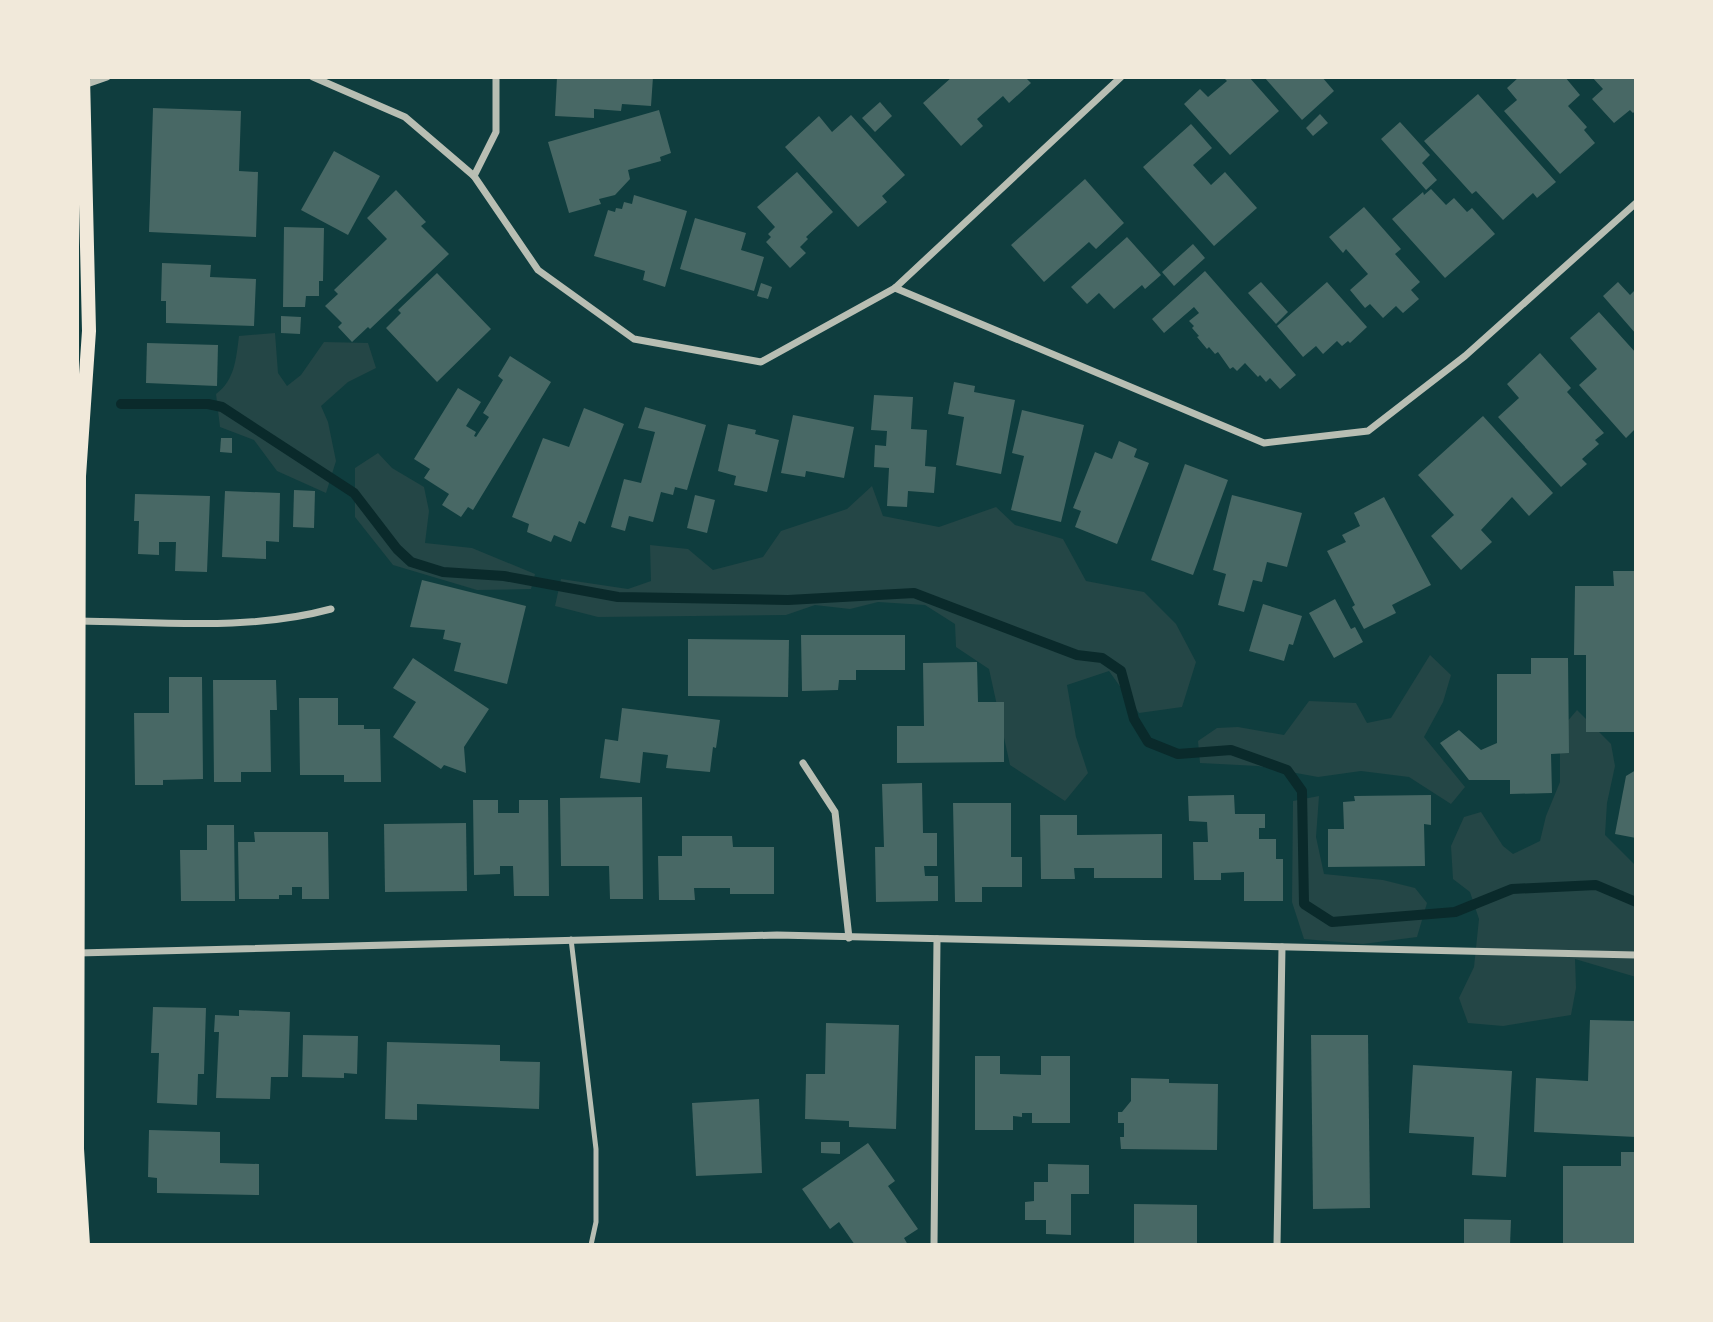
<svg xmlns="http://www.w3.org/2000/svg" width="1713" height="1322" font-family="'Asap Condensed',sans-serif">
  <rect width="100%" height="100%" fill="#0f3d3e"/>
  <!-- green -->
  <g fill="#244646">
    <path d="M275,333L278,373L287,386L301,375L324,342L368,343L376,368L348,382L321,406L328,422L336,461L326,493L277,471L254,440L220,427L216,394C235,380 236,359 239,336Z"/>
    <polygon points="378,453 392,468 424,487 429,511 425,543 472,548 535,574 531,589 477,590 393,565 355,517 355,468"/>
    <polygon points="872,486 883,516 939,527 996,507 1015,525 1063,539 1086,581 1144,592 1176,624 1196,662 1182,707 1139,713 1109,671 1067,685 1076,737 1088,773 1065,801 1010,765 989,669 956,647 955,624 925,605 878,602 850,609 815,605 786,615 598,617 555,606 561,579 628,589 651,581 650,545 688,549 713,570 763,557 781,531 847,509"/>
    <polygon points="1430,655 1451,675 1443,702 1424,737 1465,787 1451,804 1409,777 1361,771 1318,777 1258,766 1200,763 1198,741 1217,728 1238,727 1284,735 1309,701 1356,703 1367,723 1391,718"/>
    <polygon points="1577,710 1611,744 1615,766 1607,803 1605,835 1636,866 1636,977 1575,959 1576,988 1571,1015 1503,1026 1468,1023 1459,998 1474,967 1479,919 1470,892 1453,879 1451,846 1464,817 1481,812 1503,846 1513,854 1540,841 1546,816 1560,782 1560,730"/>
    <polygon points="1319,796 1316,837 1324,874 1383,880 1415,888 1427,903 1417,937 1363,944 1304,939 1292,902 1293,801"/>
  </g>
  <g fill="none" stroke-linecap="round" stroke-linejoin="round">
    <!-- stream -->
    <polyline stroke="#0a2a2b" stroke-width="10" points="121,404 208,404 222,407 354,493 397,549 411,562 443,572 504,576 618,597 788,600 914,593 1077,655 1102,658 1121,671 1134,719 1148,742 1178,754 1231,750 1287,770 1302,791 1304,904 1332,922 1455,912 1512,889 1596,885 1636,902"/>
  </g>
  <!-- building -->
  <g fill="#486865">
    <polygon points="557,77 653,77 651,106 622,104 621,111 594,109 594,118 555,116"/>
    <polygon points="952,77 1025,77 1031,83 1009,103 1003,96 977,119 983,126 961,146 923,103"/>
    <polygon points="1227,77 1249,77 1279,111 1230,155 1184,104 1200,89 1208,97 1227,81 1225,79"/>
    <polygon points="1264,77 1322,77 1334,91 1302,120"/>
    <polygon points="1519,77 1565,77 1580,95 1568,106 1587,127 1584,130 1595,143 1560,174 1504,111 1517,100 1507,88"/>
    <polygon points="1592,77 1636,77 1636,110 1633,113 1630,110 1614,123 1592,99 1603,89"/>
    <polygon points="1478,94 1556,182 1537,198 1533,193 1503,220 1476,191 1472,194 1424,141"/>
    <polygon points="880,102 892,116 875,132 862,118"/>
    <polygon points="153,108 241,111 239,171 258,172 256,237 149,232"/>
    <polygon points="659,110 671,153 660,157 661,161 628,170 630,179 615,195 599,199 601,204 569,213 548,142"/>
    <polygon points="1320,114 1328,123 1313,136 1306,128"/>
    <polygon points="851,115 905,175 882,196 887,202 858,227 785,147 819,116 832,132"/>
    <polygon points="1400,122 1430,155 1422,163 1437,180 1426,190 1381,139"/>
    <polygon points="1191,124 1212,148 1193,165 1211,185 1225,172 1257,208 1214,246 1143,167"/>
    <polygon points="334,151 380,176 348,235 301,210"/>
    <polygon points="797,172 833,212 806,237 808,239 800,247 806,253 790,268 766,242 771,237 768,234 775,227 757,207"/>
    <polygon points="1085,179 1124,223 1096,249 1089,242 1044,282 1011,245"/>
    <polygon points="1431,189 1446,205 1454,198 1467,212 1472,208 1495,234 1445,278 1392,219 1423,192 1424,195"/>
    <polygon points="396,190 426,222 421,226 449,254 370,329 368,327 352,342 338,327 342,323 325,306 338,294 334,290 387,239 367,218"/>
    <polygon points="634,195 687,211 665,287 643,280 645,271 594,256 608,210 615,212 616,208 622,209 624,202 632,204"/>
    <polygon points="1364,207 1401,249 1395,254 1420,282 1411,290 1419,299 1403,313 1396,306 1383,318 1370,304 1365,308 1350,290 1368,274 1346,249 1343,253 1329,237"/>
    <polygon points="695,218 746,233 741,250 764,257 754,291 680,269"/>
    <polygon points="284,227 324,228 323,281 319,281 319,296 306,296 305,307 283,307"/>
    <polygon points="1127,237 1161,275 1145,289 1142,285 1114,309 1099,293 1087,304 1071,287"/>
    <polygon points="1193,244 1205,258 1174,286 1162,272"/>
    <polygon points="162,263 211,265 210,277 256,279 254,326 166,323 166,301 161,301"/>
    <polygon points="1205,271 1296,375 1280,389 1270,378 1266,382 1260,375 1258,377 1245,363 1237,371 1233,367 1230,369 1218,352 1215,354 1209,347 1207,349 1197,337 1199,336 1192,328 1194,326 1189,321 1199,313 1194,307 1164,333 1152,319"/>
    <polygon points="437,273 491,329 437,382 386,328 401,313 398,310"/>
    <polygon points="1261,282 1288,312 1276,324 1248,293"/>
    <polygon points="1327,282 1367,327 1350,343 1348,341 1342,346 1337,341 1323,354 1316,346 1303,357 1277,326"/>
    <polygon points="1618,282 1630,295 1636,289 1636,334 1603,296"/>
    <polygon points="761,283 772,287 768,299 757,296"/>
    <polygon points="1599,312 1636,353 1636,428 1626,438 1579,385 1597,369 1570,338"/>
    <polygon points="281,316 301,317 300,334 281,333"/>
    <polygon points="147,343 218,345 217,386 146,383"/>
    <polygon points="1540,353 1571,388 1567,392 1604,433 1595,440 1599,444 1582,459 1587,464 1561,487 1498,417 1519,398 1507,384"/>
    <polygon points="510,356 551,382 473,510 468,507 461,517 442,505 449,494 424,478 430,469 414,459 458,388 481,402 466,426 476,432 474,436 476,437 489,417 483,413 503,380 498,376"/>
    <polygon points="954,382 975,386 974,392 1015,400 1001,474 956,465 964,417 948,414"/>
    <polygon points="874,395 913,397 911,429 927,430 925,466 936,467 934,493 908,491 907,507 887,506 889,468 874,467 875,445 886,446 887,431 871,430"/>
    <polygon points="645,407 706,425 687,490 675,487 673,495 661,492 653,522 629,516 625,531 611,527 624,479 641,483 655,432 638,428"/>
    <polygon points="584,408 624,424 585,524 579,521 571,542 554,535 551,542 527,532 529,524 512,517 543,438 569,447"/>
    <polygon points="1022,410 1084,425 1061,522 1011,510 1024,456 1012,453"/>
    <polygon points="793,415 854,427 844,478 806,471 805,477 781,473"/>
    <polygon points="1483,416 1553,493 1529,516 1512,497 1481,530 1492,542 1461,570 1431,536 1454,515 1418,475"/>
    <polygon points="728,424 756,430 755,434 779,440 767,492 734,485 736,476 718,471"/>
    <polygon points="221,438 232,438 232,453 220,452"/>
    <polygon points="1119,441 1137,449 1134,457 1149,463 1117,544 1075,527 1081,511 1073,508 1095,452 1112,459"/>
    <polygon points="1185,464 1228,480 1193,575 1151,560"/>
    <polygon points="294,490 315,491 314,528 293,527"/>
    <polygon points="225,491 280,493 279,542 266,541 266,559 222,557"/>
    <polygon points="135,494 210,496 207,572 175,571 176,542 159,542 159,555 138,554 139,521 134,521"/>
    <polygon points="695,495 715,500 707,533 687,528"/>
    <polygon points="1232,495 1302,513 1287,567 1267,562 1262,582 1253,580 1244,612 1218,605 1226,574 1213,570"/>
    <polygon points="1384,497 1431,585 1392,605 1396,613 1364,629 1352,607 1355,605 1327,551 1346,542 1342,535 1360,526 1354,513"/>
    <polygon points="1613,571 1636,571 1636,732 1586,732 1586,655 1574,655 1575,586 1614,586"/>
    <polygon points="422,580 526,606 507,684 454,671 461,643 443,639 445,630 410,627"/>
    <polygon points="1335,599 1351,629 1355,627 1363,642 1334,658 1309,613"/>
    <polygon points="1263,604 1302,616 1293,645 1289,644 1284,661 1249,651"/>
    <polygon points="801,635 905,635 905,670 856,670 856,680 839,680 838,690 802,691"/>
    <polygon points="688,639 789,640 788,697 688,696"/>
    <polygon points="413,658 489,709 464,747 466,773 444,765 441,769 393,737 416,702 393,688"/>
    <polygon points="1531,658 1568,658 1569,753 1551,754 1552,793 1510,794 1510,780 1469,780 1440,743 1459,730 1481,750 1497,743 1497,674 1531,674"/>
    <polygon points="977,662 978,702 1004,702 1004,762 897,763 897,726 924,726 923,663"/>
    <polygon points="169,677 202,677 203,779 163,780 163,785 135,785 134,713 169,713"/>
    <polygon points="213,680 276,680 277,710 270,710 271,772 241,772 241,782 214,782"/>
    <polygon points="299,698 338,698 338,725 364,725 364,729 380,729 381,782 344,782 344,775 300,775"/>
    <polygon points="622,708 720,720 716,748 713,747 710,772 666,768 668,755 643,752 640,783 600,778 605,739 618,741"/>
    <polygon points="1636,770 1636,838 1615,834 1626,776"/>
    <polygon points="922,783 923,833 937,833 937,866 924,866 925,876 938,876 938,901 876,902 875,847 884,847 882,784"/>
    <polygon points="1234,795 1235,814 1265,814 1265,828 1259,828 1259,839 1276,839 1276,859 1283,859 1283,901 1244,901 1244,872 1221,873 1221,880 1194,880 1193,842 1208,842 1207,822 1189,821 1188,796"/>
    <polygon points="1431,795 1431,825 1424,824 1425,866 1328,867 1328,829 1344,829 1343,802 1355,801 1354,796"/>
    <polygon points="642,797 643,899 610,899 609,866 561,866 560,798"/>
    <polygon points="473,800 498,800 498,813 519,813 519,800 548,800 549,896 514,896 513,866 500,866 500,874 474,875"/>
    <polygon points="953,803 1011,803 1011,857 1022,857 1022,887 982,887 982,902 955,902"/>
    <polygon points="1040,815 1077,815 1077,835 1162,834 1162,878 1094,878 1094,868 1074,868 1075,879 1041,879"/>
    <polygon points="466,823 467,891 385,892 384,824"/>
    <polygon points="207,825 234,825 235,901 181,901 180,850 207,850"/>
    <polygon points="254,832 328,832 329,899 302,899 302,887 292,887 292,895 279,895 279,899 239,899 238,842 255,842"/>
    <polygon points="682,836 732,836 733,847 774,847 774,894 730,894 730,888 694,888 695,900 659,900 658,856 682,856"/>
    <polygon points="153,1007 206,1008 204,1074 198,1074 197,1105 157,1103 159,1053 151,1053"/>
    <polygon points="239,1010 290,1012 288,1077 271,1077 270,1099 216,1098 219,1032 214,1032 215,1015 239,1016"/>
    <polygon points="1590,1020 1636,1021 1636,1137 1534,1132 1536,1078 1588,1081"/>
    <polygon points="826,1023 899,1025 896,1129 849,1127 849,1121 805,1119 806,1074 825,1074"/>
    <polygon points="303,1035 358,1036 357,1074 344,1073 344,1078 302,1077"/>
    <polygon points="1311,1035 1368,1035 1370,1208 1313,1209"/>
    <polygon points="387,1042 500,1045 500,1061 540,1062 539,1109 417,1104 417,1120 385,1119"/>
    <polygon points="975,1056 1000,1056 1000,1074 1041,1075 1041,1056 1070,1056 1070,1123 1032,1123 1032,1113 1022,1113 1022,1117 1013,1116 1013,1130 975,1130"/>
    <polygon points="1413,1065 1512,1071 1506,1177 1472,1175 1474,1137 1409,1133"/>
    <polygon points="1131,1078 1169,1079 1169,1083 1218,1084 1217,1150 1121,1149 1120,1137 1124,1137 1124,1123 1118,1123 1118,1112 1122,1112 1131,1101"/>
    <polygon points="759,1099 762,1173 696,1176 692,1103"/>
    <polygon points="149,1130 220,1132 220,1163 259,1164 259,1195 157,1193 157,1178 148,1177"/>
    <polygon points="821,1142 840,1142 840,1154 821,1153"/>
    <polygon points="868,1143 895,1181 888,1186 918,1229 904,1238 908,1245 855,1245 839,1222 830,1229 802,1189"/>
    <polygon points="1621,1152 1636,1152 1635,1245 1563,1245 1563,1166 1621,1166"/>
    <polygon points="1048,1164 1089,1165 1089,1194 1071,1194 1071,1235 1046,1234 1046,1220 1025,1220 1025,1202 1034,1201 1034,1182 1048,1182"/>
    <polygon points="1134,1204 1197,1205 1197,1245 1134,1245"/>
    <polygon points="1464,1219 1511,1220 1510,1245 1464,1245"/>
  </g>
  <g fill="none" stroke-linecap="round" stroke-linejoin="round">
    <!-- service -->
    <polyline stroke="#b8beb3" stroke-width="5" points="571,939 596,1149 596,1222 591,1245"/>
    <!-- minor -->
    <g stroke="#b8beb3" stroke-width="7">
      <polyline points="313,77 405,117 474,176 538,270 634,339 761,362 895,288 1121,77"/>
      <polyline points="84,85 107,77"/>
      <polyline points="474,176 496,132 496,77"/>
      <polyline points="895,288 1264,443 1368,431 1465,356 1636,203"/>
      <path d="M79,621C163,622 250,631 331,609"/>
      <polyline points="803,763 835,812 849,938"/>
      <polyline points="78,953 777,935 1636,955"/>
      <polyline points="934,1245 937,939"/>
      <polyline points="1277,1245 1282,947"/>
    </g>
    <!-- secondary -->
    <polyline stroke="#f1e9da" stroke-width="14" points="83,77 89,331 79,476 77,1149 83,1245"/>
  </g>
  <!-- border -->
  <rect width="1713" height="1322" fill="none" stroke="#f1e9da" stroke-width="158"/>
</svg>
